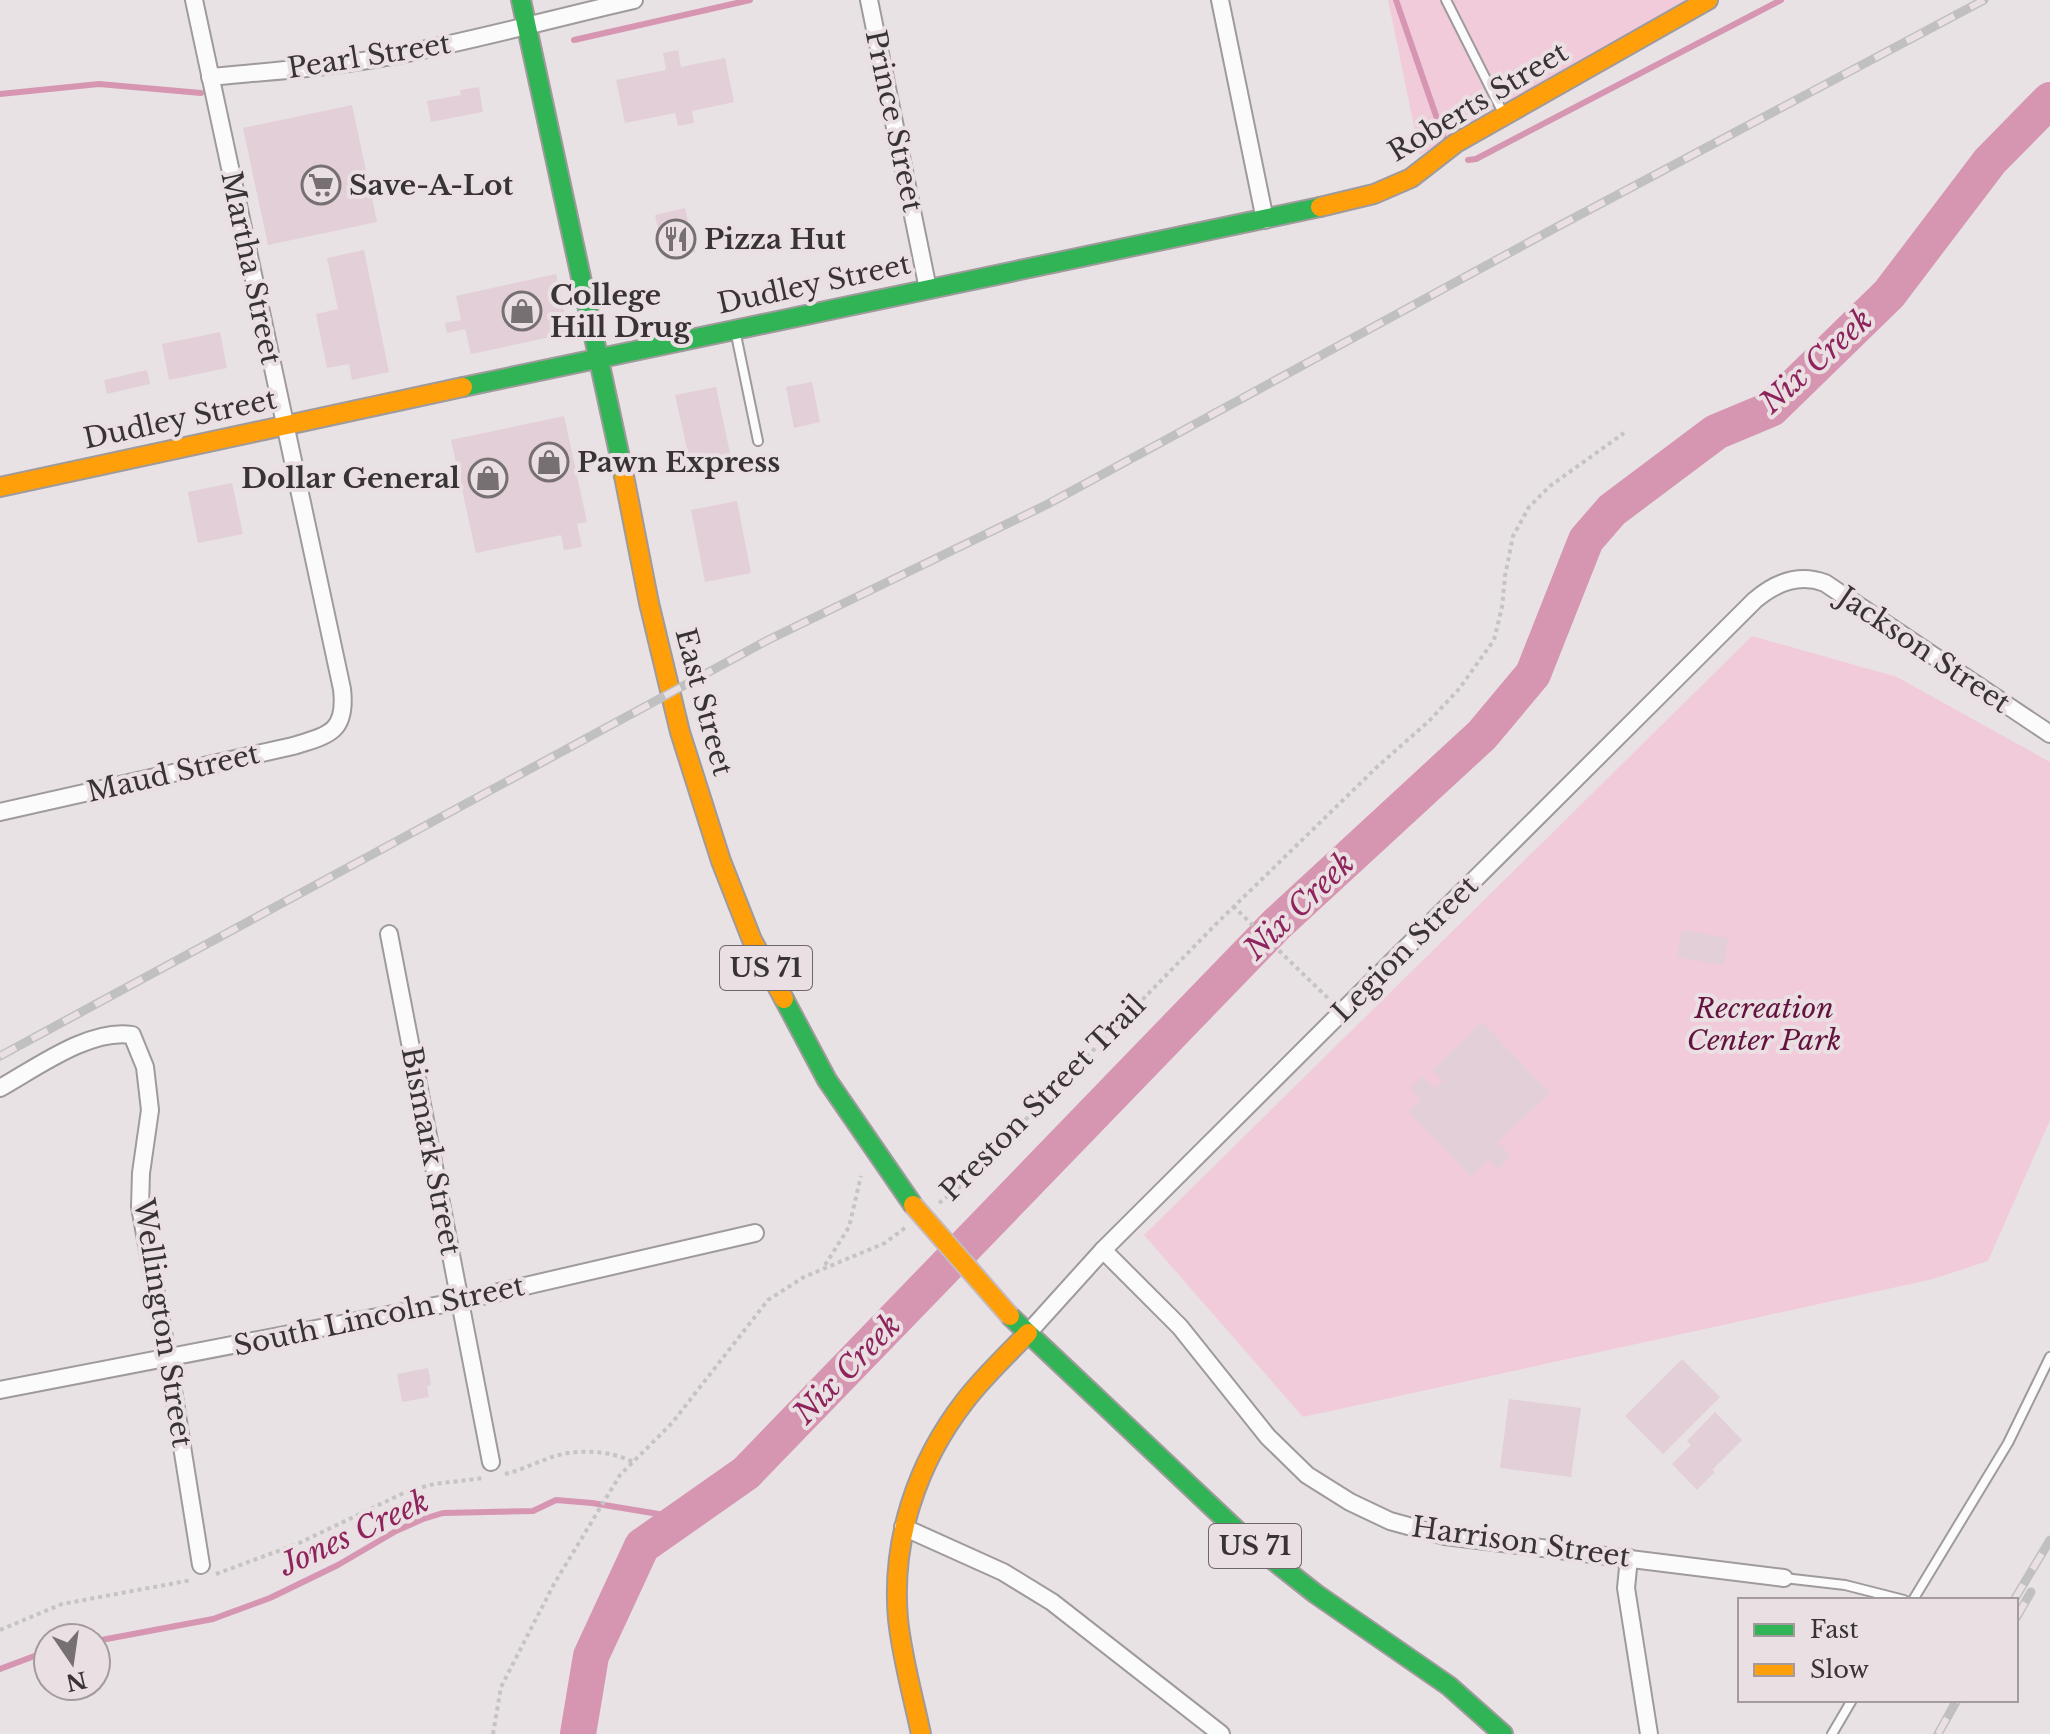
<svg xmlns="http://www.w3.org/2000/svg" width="2050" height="1734" font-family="'Libre Baskerville',serif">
  <rect width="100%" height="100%" fill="#e8e2e4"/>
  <!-- green -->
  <g fill="#f1cbda">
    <polygon points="1388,0 1686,0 1420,155"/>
    <polygon points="1752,636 1897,677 2050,762 2050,1120 1988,1261 1933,1279 1303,1417 1144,1235"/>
  </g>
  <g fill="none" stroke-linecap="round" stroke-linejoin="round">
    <!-- stream -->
    <g stroke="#d696b2" stroke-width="6">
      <polyline points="1396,0 1443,136"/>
      <polyline points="574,40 750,0"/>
      <polyline points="0,94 99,84 201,93"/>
      <polyline points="1468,160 1476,159 1781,0"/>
      <polyline points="96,1641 213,1619 270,1598 338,1565 396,1531 423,1519 443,1513 533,1511 556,1500 592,1503 683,1518"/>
      <polyline points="0,1669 48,1651"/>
    </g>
    <!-- river -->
    <polyline stroke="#d696b2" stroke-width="36" points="578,1734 591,1656 642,1546 746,1473 1277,924 1482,735 1533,674 1586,540 1612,510 1716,432 1771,409 1889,294 1990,161 2050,100"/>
  </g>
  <!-- building -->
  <g fill="#e3cfd7">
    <polygon points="678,50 681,67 725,58 734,102 692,111 694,123 678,126 675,113 625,123 616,80 666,70 663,53"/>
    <polygon points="479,87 483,112 431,122 427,101 461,95 460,90"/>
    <polygon points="352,105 377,222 268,245 243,128"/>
    <polygon points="685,208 695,252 665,259 655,215"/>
    <polygon points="364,250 389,372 352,380 349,364 327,368 316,314 338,309 327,258"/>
    <polygon points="556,274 569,333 471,354 465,329 447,333 445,323 461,320 456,296"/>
    <polygon points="220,332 227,368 169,380 162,344"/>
    <polygon points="147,370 150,384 107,394 104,380"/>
    <polygon points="812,382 820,422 794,428 786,387"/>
    <polygon points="716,387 731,458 691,466 675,395"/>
    <polygon points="564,416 587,522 577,524 582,547 564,550 561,535 476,553 451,440"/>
    <polygon points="232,483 243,534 198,543 188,492"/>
    <polygon points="737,501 751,573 705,582 691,510"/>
    <polygon points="1682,930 1728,938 1724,965 1677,957"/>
    <polygon points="1482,1022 1550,1093 1498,1142 1511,1156 1498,1169 1489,1160 1471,1177 1408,1111 1420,1099 1410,1088 1423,1076 1435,1089 1443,1081 1432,1070"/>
    <polygon points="1682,1359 1720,1397 1663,1454 1625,1416"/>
    <polygon points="428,1368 431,1385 427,1386 429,1397 402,1402 397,1374"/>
    <polygon points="1509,1399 1581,1408 1571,1477 1500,1468"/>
    <polygon points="1715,1412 1742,1440 1712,1470 1715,1472 1697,1490 1672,1464 1691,1445 1687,1441"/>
  </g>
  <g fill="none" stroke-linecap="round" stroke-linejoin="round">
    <!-- lane casing -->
    <g stroke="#9f9a9c" stroke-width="12">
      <g id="lane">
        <polyline points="1446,0 1502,111"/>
        <polyline points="735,330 758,441"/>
        <polyline points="1784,1578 1845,1585 1904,1600"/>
        <polyline points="1913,1600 2008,1443 2050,1357"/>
        <polyline points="1832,1734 1852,1700"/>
      </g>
    </g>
    <!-- street casing -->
    <g stroke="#9f9a9c" stroke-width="20">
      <g id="street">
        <polyline points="869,0 928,289"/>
        <polyline points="1220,0 1265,220"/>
        <path d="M210,77C273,71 336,67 397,55C477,40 555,18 634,0"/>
        <path d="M0,812L293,746C329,735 347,732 342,689L194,0"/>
        <polyline points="389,934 491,1462"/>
        <path d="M0,1088C36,1068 90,1028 132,1035L145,1067L150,1110L141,1173L140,1207L168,1359L201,1565"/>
        <polyline points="1103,1250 1180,1327 1268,1437 1307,1475 1350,1502 1390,1521 1445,1536 1784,1578"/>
        <path d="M1028,1333L1103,1250L1755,600C1775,583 1799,573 1825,583L2050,734"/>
        <polyline points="0,1390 460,1301 755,1233"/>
        <polyline points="903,1527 1003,1572 1052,1602 1221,1734"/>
        <polyline points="1629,1558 1626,1588 1649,1734"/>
      </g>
    </g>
    <!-- fast casing -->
    <g stroke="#9f9a9c" stroke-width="22">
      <g id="fast">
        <polyline points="521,0 624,476"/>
        <polyline points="463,387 1320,207"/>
        <polyline points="784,999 827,1080 913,1205"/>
        <polyline points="1010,1316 1245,1538 1316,1594 1449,1686 1503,1734"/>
      </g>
    </g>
    <!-- slow casing -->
    <g stroke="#9f9a9c" stroke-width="22">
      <g id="slow">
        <polyline points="1320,207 1374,194 1411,178 1456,143 1708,0"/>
        <polyline points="624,476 649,603 680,732 721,861 752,940 784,999"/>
        <polyline points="0,487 463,387"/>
        <path d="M921,1734C913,1696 902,1658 898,1619C891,1540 917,1463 965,1401C984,1376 1007,1355 1028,1333"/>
      </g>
    </g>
    <!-- path -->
    <g stroke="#c5c3c4" stroke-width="4" stroke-dasharray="4 4" stroke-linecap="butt">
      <polyline points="1233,906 1332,1002"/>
      <polyline points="939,1203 961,1186 1218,922 1378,766 1429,721 1459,689 1494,640 1502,607 1505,576 1513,536 1529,507 1550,486 1624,433"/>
      <polyline points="825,1265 849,1227 861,1176"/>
      <path d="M505,1474C523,1470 540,1460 559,1455C581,1449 612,1451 633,1462"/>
      <polyline points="216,1574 297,1544 408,1491 434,1484 484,1478"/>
      <polyline points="0,1630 62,1604 192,1580"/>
      <polyline points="493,1734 501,1687 554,1584 620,1475 672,1423 768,1300 804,1277 885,1243 906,1227"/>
    </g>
    <!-- lane -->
    <use href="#lane" stroke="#fcfbfb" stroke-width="8"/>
    <!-- street -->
    <use href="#street" stroke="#fcfbfb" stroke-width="16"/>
    <!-- fast -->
    <use href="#fast" stroke="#30b455" stroke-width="18"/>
    <!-- slow -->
    <use href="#slow" stroke="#ff9f0a" stroke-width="18"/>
    <!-- rail casing -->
    <g stroke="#c1c0c0" stroke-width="9">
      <g id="rail">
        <polyline points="0,1056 768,640 1046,505 1555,228 1984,0"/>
        <polyline points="2014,1600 2050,1540"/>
        <polyline points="2016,1618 2031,1592"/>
        <polyline points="1938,1734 1957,1700"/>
      </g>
    </g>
    <!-- rail -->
    <use href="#rail" stroke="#eae0e3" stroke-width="6" stroke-dasharray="18" stroke-linecap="butt"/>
    <!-- slow-bridge casing -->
    <g stroke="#c5babf" stroke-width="22" stroke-linecap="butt">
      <polyline id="slow-bridge" points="913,1205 1010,1316"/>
    </g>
    <!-- slow-bridge -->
    <use href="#slow-bridge" stroke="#ff9f0a" stroke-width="18"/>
  </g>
  <!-- icons -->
  <defs>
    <g id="supermarket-ring" transform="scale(2)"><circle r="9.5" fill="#eae0e3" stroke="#767072" stroke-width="1.5"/><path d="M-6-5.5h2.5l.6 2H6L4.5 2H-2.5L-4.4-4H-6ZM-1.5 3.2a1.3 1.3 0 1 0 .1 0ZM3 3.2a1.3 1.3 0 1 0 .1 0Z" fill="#767072"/></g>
    <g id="restaurant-ring" transform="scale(2)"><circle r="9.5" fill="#eae0e3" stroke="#767072" stroke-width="1.5"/><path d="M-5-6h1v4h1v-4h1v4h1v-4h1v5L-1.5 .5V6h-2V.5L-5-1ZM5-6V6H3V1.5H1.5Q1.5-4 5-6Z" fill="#767072"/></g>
    <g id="shop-ring" transform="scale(2)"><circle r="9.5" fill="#eae0e3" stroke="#767072" stroke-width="1.5"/><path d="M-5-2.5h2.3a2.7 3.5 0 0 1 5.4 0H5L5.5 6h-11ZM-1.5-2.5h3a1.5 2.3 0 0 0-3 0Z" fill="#767072"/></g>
  </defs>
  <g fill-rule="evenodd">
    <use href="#supermarket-ring" x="321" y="185"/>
    <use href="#restaurant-ring" x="676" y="239"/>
    <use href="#shop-ring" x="522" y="311"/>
    <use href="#shop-ring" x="549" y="462"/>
    <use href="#shop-ring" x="488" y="478"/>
  </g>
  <g text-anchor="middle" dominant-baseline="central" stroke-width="8" stroke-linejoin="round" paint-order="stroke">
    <!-- shield labels -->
    <g fill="#eae0e3" stroke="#6d6769" stroke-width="2">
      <rect x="720" y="946" width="92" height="44" rx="6"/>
      <rect x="1209" y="1524" width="92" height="44" rx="6"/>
    </g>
    <g font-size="26" font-weight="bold" fill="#383335">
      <text x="766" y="968">US 71</text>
      <text x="1255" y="1546">US 71</text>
    </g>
    <!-- street labels -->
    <g font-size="28" fill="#383335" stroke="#eae0e3">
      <text transform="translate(369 56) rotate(-9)">Pearl Street</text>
      <text transform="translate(1478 102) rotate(-31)">Roberts Street</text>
      <text transform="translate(894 121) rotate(78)">Prince Street</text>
      <text transform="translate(251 268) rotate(78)">Martha Street</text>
      <text transform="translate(814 284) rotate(-12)">Dudley Street</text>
      <text transform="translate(180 419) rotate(-12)">Dudley Street</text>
      <text transform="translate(1924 650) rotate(34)">Jackson Street</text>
      <text transform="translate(704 702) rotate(75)">East Street</text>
      <text transform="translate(173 773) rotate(-13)">Maud Street</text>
      <text transform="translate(1405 949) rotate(-45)">Legion Street</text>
      <text transform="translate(1043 1098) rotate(-45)">Preston Street Trail</text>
      <text transform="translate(431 1151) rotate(79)">Bismark Street</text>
      <text transform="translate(379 1316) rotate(-12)">South Lincoln Street</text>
      <text transform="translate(163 1323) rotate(81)">Wellington Street</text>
      <text transform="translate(1521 1542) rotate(8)">Harrison Street</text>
    </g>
    <!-- poi labels -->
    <g font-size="28" font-weight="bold" fill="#383335" stroke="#eae0e3" text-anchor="start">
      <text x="349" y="185">Save-A-Lot</text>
      <text x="704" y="239">Pizza Hut</text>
      <text x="550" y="295">College<tspan x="550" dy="32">Hill Drug</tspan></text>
      <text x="577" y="462">Pawn Express</text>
      <text x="460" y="478" text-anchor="end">Dollar General</text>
    </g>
    <!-- park labels -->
    <g font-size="28" font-style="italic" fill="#64133e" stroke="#eae0e3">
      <text x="1764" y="1008">Recreation<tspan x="1764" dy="32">Center Park</tspan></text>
    </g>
    <!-- water labels -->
    <g font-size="30" font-style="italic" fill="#8e245c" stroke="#eae0e3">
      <text transform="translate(1816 361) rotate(-42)">Nix Creek</text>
      <text transform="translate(1299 906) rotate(-44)">Nix Creek</text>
      <text transform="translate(847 1369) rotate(-46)">Nix Creek</text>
      <text transform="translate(354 1533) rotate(-25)">Jones Creek</text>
    </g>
  </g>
  <!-- legend -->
  <rect x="1738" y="1598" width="280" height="104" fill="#eae0e3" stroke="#a39b9d" stroke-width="2"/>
  <rect x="1754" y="1624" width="40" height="12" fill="#30b455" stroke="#a39b9d" stroke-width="2"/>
  <text x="1810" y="1638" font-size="24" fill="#383335">Fast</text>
  <rect x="1754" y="1664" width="40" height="12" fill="#ff9f0a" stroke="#a39b9d" stroke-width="2"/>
  <text x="1810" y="1678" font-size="24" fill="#383335">Slow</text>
  <!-- north arrow -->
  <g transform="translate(72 1662) rotate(167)"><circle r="38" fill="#eae0e3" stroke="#a39b9d" stroke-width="2"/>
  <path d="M0-6L14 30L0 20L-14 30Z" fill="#767072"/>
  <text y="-12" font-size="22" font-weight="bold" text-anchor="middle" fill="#383335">N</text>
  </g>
</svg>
